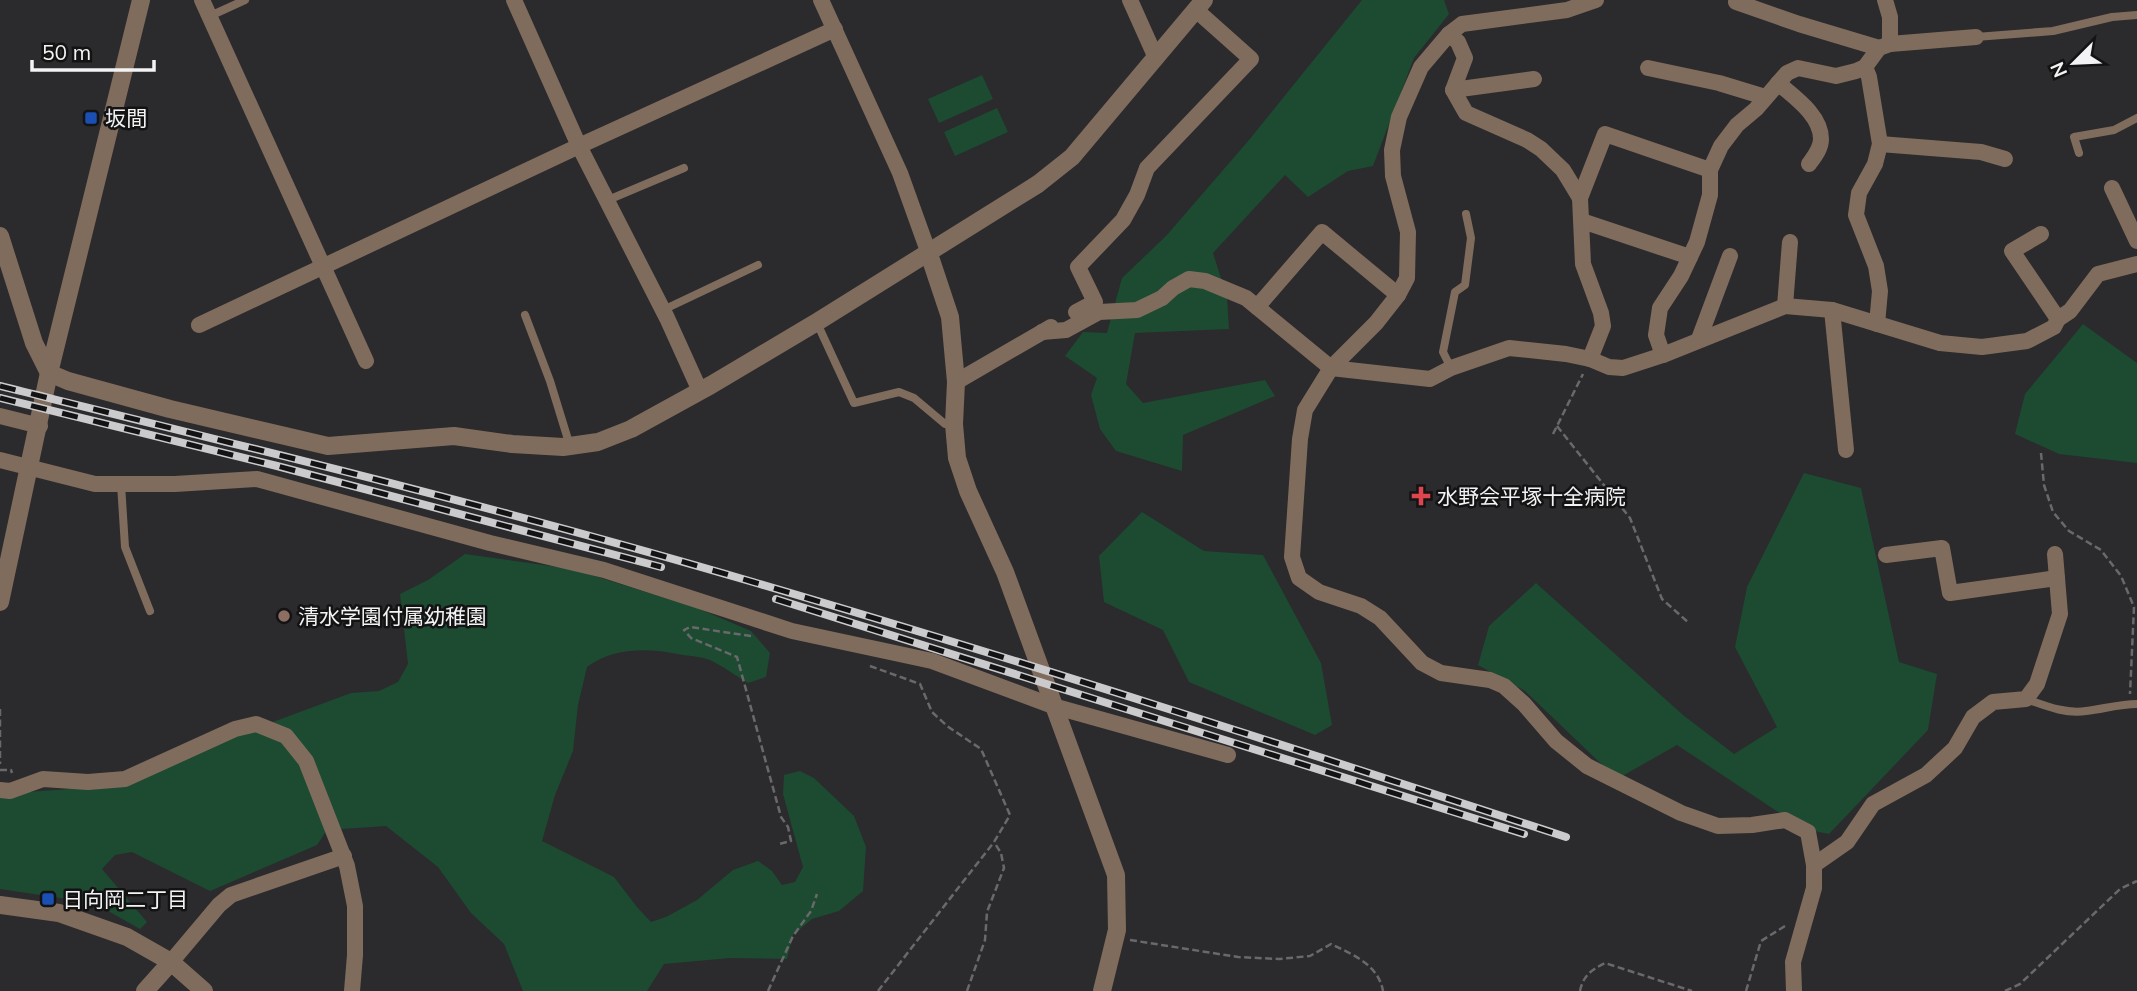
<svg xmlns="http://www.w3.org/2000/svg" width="2137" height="991" font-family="Mulish,'Noto Sans JP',sans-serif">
  <rect width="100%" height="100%" fill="#2b2a2d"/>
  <!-- green -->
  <g fill="#1c4b31">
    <polygon points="1362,0 1444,0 1449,14 1414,58 1373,166 1348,171 1308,197 1285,175 1213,253 1227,297 1229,329 1135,333 1126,384 1143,403 1265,380 1275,396 1183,435 1182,471 1116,451 1100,429 1091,395 1097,378 1065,356 1083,332 1107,333 1122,278 1166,236 1249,140"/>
    <polygon points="982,75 993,99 939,123 928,99"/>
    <polygon points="997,108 1008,132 955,156 944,132"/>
    <polygon points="2083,324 2137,363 2137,463 2059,454 2015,434 2025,394"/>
    <polygon points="1804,473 1861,488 1899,662 1937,674 1928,730 1829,834 1804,829 1677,745 1617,779 1525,691 1478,665 1489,626 1536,583 1683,715 1734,754 1777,727 1735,647 1747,587"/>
    <polygon points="1142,512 1204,551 1263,555 1321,663 1332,725 1315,735 1189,682 1163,630 1104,602 1099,556"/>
    <path d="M465,554L572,569L697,608L751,631L770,653L766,677L748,683C736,676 723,666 710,660C702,657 691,656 683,655C650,648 615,646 587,667L578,705L573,751L555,795L542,841L614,877L637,907L651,922L666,917L697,900L733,870L758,861L772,871L782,885L795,882L803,867L783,794L784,775L800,771L814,778L854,816L866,847L863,891L839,911L812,919L793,935L787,959L730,958L664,964L647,991H523L504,944L471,913L438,867L386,826L327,830L317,845L210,891L132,852L115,855L102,869L147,922L140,929L94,903L0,889V794L124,785L238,735L351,693L379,691L398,682L408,664L400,594L428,580Z"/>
  </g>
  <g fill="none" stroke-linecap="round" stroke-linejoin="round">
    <!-- path -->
    <g stroke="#69686b" stroke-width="2.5" stroke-dasharray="7 3.5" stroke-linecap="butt">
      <polyline points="1557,426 1630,518 1662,599 1689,623"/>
      <polyline points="1553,434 1583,374"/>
      <polyline points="2041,453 2044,485 2053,512 2069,531 2101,550 2121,576 2134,607 2130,694"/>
      <polyline points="751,636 690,627 684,630 691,638 737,657 781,817 788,827 791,841 779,844"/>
      <polyline points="870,666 920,684 932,712 947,726 981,749 1010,815 994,842 878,991"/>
      <polyline points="0,709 0,764"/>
      <polyline points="0,770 11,770 12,773"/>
      <path d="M1130,940L1238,957L1279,959L1310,956L1331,944C1353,955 1378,964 1383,991"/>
      <polyline points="768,991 793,936 811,911 817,894"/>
      <polyline points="967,991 985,940 987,912 1004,868 1001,853 994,842"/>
      <path d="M1580,991C1583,976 1591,970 1605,963L1692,991"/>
      <polyline points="1746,991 1761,941 1785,926"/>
      <polyline points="2005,991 2020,984 2120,889 2137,881"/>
    </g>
    <!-- service -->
    <g stroke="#806c5c" stroke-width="8">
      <polyline points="210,16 245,0"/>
      <polyline points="1976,37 2053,31 2112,17 2137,15"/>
      <polyline points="2079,153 2074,137 2114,130 2137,118"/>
      <polyline points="608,200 684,168"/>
      <polyline points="663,310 758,265"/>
      <polyline points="525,315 550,381 570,446"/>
      <polyline points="817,323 854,403 899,392 914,398 945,424 954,424"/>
      <polyline points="1451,368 1443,352 1455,292 1465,285 1471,238 1466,214"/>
      <polyline points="121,484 125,547 150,611"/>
      <path d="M2026,699C2046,706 2065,714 2086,711C2104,709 2119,704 2137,704"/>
    </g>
    <!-- minor -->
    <g stroke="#806c5c" stroke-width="16">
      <polyline points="202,0 366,361"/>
      <polyline points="514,0 579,146 667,318 700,391"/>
      <polyline points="821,0 900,173 928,251"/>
      <polyline points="1130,0 1156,58"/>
      <polyline points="1596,0 1567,10 1462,24 1449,34 1421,67 1399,117 1392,150 1393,176 1408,232 1407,278 1398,295 1376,323 1331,368 1305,410 1300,439 1292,557 1299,578 1319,592 1361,606 1380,618 1422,663 1441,673 1490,680 1504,686 1524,704 1556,741 1587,766 1681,813 1718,826 1752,825 1785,820 1808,832 1814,865 1814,888 1793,962 1794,991"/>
      <polyline points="1736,2 1799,24 1879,48"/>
      <polyline points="1449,34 1458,42 1465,58 1453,90 1466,113 1527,140 1541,149 1563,170 1580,198"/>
      <polyline points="1890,44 1976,37"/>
      <polyline points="1865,67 1869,77 1880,144 1875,164 1859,193 1856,215 1876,266 1880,291 1877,324"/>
      <polyline points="1648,68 1719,83 1765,97"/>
      <path d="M1778,83C1794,97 1821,115 1821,139C1821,149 1814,157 1809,164"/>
      <polyline points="1453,90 1534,79"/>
      <polyline points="1880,144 1981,152 2005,159"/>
      <polyline points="2112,188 2137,241"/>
      <polyline points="1582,221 1690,257"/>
      <polyline points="2041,234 2012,251 2058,319"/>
      <polyline points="1785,306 1790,242"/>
      <polyline points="1257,307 1322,232 1398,295"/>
      <polyline points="1832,310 1846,450"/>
      <polyline points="1076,312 1095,302 1078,267 1123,220 1137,195 1147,168 1251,59 1196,10"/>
      <polyline points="199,325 579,146 835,29"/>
      <polyline points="1042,332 1066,330 1099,312 1137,310 1162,298 1173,288 1189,279 1205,281 1246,298 1331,368 1430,379 1451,368 1509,348 1566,354 1590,359 1609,367 1623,368 1663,355 1785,306 1832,310 1940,343 1982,347 2027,341 2054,327 2058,319 2070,311 2098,274 2137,264"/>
      <polyline points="1699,339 1730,256"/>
      <polyline points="1663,355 1656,335 1660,308 1681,276 1697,242 1710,195 1710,170 1721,146 1737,125 1756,109 1787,73 1798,68 1836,76 1856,71 1865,67 1879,48 1890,44 1890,17 1885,0"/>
      <polyline points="1590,359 1603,326 1601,313 1583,264 1580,198 1605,134 1710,170"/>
      <polyline points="956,382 1051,327"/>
      <polyline points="0,416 40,426"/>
      <polyline points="0,460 95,484 175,484 257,479 490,543 604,570 792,631 932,661 1053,706 1228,755"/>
      <polyline points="1886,555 1942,548 1950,593 2057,578"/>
      <polyline points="0,790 10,791 43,779 88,782 125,779 235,729 256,724 286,736 306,761 347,866 355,906 355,955 352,991"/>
      <polyline points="1814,865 1847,842 1873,804 1926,775 1955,748 1973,717 1993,702 2026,699 2037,684 2060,614 2055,554"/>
      <polyline points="171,962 219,905 231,895 344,856"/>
    </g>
    <!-- tertiary -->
    <g stroke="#806c5c" stroke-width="18">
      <polyline points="0,236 34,343 49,373 68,381 170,409 328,446 454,436 512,444 563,447 598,442 631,429 711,385 817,322 1038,184 1072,157 1204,0"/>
      <polyline points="928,251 950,317 956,382 954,424 957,458 968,491 1005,572 1116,875 1117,930 1102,991"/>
      <polyline points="0,602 49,373 141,0"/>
      <polyline points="0,905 59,913 127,937 171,962 204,991"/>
      <polyline points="145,991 171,962"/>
    </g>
    <!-- rail casing -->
    <g stroke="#cbcacd" stroke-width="8">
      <g id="rail">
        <path d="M0,386C252,448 504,509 753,582C1026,662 1296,749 1566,837"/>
        <polyline points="0,398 277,466 661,567"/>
        <polyline points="776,599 1524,834"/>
      </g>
    </g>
    <!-- rail -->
    <use href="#rail" stroke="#131314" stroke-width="5" stroke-dasharray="16" stroke-linecap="butt"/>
  </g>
  <!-- markers -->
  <g fill="#1a4fb4" stroke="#131314" stroke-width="2.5">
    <rect x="84" y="111" width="14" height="14" rx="3.5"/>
    <rect x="41" y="892" width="14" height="14" rx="3.5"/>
  </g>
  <path fill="#e0444e" stroke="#131314" stroke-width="2.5" d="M1417.5 485.5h7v7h7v7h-7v7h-7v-7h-7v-7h7z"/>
  <circle fill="#8d6e63" stroke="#131314" stroke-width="2.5" cx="284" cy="616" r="7"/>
  <g text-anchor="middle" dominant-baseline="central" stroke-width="5" stroke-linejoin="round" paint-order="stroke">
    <!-- poi labels -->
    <g font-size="21" fill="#f3f3f5" stroke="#131314" text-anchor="start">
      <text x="105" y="118">坂間</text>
      <text x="1437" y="496">水野会平塚十全病院</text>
      <text x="298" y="616">清水学園付属幼稚園</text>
      <text x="62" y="899">日向岡二丁目</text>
    </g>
  </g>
  <!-- north arrow -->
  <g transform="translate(2074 63) rotate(246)" stroke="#131314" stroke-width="5" paint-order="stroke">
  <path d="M0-5L12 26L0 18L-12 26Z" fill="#f3f3f5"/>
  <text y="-10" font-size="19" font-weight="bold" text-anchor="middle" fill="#f3f3f5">N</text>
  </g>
  <!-- scale -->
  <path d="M32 60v10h122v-10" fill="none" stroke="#f3f3f5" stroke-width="3.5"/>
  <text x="42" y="60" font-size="21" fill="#f3f3f5" stroke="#131314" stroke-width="5" paint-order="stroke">50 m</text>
</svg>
